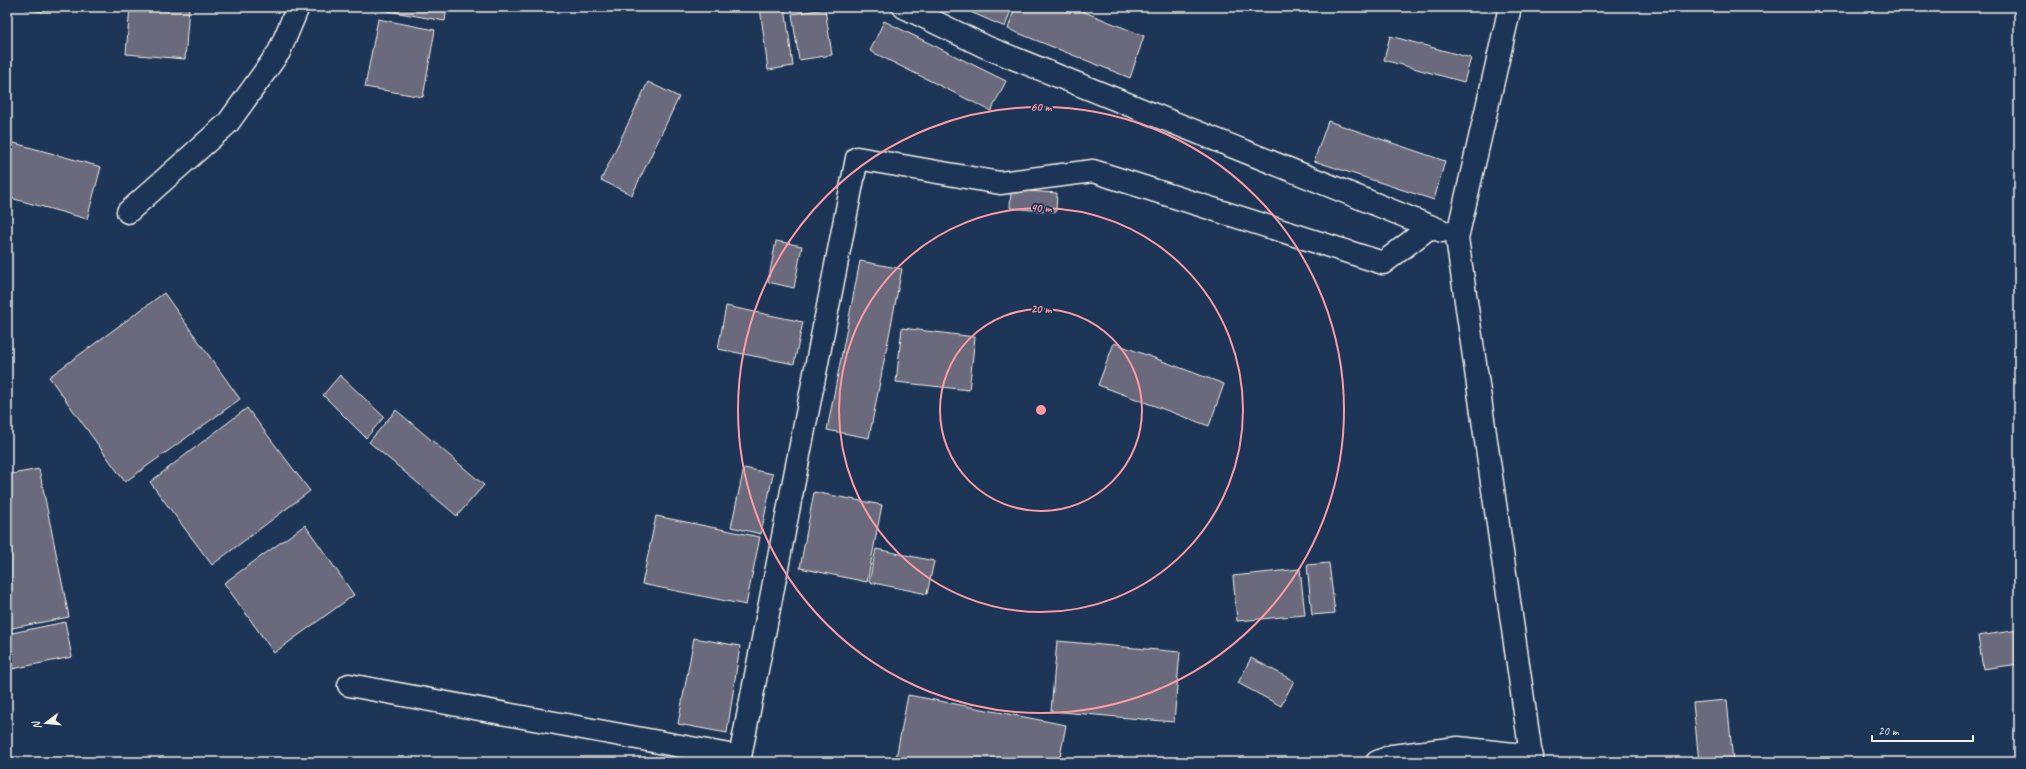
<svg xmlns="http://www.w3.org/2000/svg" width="2026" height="769" font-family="Caveat,sans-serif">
  <rect width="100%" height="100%" fill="#1d3557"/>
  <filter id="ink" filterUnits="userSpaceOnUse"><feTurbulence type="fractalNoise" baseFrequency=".025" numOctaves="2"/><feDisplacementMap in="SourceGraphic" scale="8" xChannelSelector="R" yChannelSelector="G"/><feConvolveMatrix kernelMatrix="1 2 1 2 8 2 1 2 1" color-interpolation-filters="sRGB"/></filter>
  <g filter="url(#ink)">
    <!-- building -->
    <g fill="#6a6a7c" stroke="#f4f1e8">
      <polygon points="16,7 43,7 42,12"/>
      <polygon points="130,7 189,7 185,59 126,54"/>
      <polygon points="382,7 447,7 445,21 382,10"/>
      <polygon points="760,7 785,7 793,66 768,70"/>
      <polygon points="959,7 1012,7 1005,27"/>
      <polygon points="1015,7 1072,7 1144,36 1130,78 1008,29"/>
      <polygon points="825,9 832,55 799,60 792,14"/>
      <polygon points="378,19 435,30 423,97 365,87"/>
      <polygon points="884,21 1006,81 991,111 870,51"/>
      <polygon points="1390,36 1471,58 1464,82 1384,60"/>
      <polygon points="648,82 679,97 632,195 601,180"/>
      <polygon points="1328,121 1445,161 1434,200 1314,161"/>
      <polygon points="7,141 101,167 87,219 7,197"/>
      <polygon points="1011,190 1057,193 1056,212 1010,208"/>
      <polygon points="776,241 802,246 794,288 768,282"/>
      <polygon points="860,261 902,269 869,438 827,430"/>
      <polygon points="164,293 240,399 125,482 49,377"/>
      <polygon points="726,306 803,322 794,364 718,349"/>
      <polygon points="902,328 975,337 969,390 896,382"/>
      <polygon points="1114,343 1224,384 1209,426 1098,385"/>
      <polygon points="340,375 384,417 366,438 323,395"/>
      <polygon points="247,408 310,491 212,565 150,482"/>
      <polygon points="396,410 484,485 457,516 369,442"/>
      <polygon points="744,468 773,474 761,534 731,527"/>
      <polygon points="39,469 69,617 7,629 7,475"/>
      <polygon points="814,492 882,505 867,582 800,568"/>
      <polygon points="656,516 760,537 746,605 642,584"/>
      <polygon points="305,525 354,595 274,653 224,583"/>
      <polygon points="876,549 934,561 927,594 869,582"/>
      <polygon points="1329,563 1335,613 1312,615 1307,565"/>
      <polygon points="1300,569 1305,615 1237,621 1233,576"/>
      <polygon points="65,622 72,657 7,670 7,634"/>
      <polygon points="2019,630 2019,664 1983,669 1978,636"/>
      <polygon points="694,638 740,646 727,733 678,724"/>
      <polygon points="1057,641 1180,652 1174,722 1051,711"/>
      <polygon points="1251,658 1294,681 1281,706 1238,683"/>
      <polygon points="908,695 1066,725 1059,762 917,762 896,758"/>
      <polygon points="1727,700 1733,762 1699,762 1693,703"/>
    </g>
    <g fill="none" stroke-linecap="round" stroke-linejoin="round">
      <!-- street casing -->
      <g stroke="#f4f1e8" stroke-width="25">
        <g id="street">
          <polyline points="904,7 986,47 1442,231"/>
          <polyline points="1510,7 1457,238 1532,762"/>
          <polyline points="128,212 228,123 279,52 298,7"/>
          <polyline points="349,685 740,757"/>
          <polyline points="739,762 857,158 1000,183 1093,171 1383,263 1430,227"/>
          <polyline points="1377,762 1392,756 1458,748 1532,756"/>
        </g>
      </g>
      <!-- street -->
      <use href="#street" stroke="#1d3557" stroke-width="22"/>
    </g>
  </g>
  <!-- distance rings -->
  <g fill="none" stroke="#ff9aa2" stroke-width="2">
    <circle cx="1041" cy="410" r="101"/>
    <circle cx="1041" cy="410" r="202"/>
    <circle cx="1041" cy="410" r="303"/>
  </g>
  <circle cx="1041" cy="410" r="6" fill="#ff9aa2" stroke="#1d3557" stroke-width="2"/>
  <g font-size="12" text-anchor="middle" font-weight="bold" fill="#ff9aa2" stroke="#1d3557" stroke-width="3.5" stroke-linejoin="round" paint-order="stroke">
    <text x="1041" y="111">60 m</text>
    <text x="1041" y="212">40 m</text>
    <text x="1041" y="313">20 m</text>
  </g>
  <!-- margin -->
  <rect width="2026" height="769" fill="none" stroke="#1d3557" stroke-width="24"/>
  <rect x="12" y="12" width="2002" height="745" fill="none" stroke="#f4f1e8" stroke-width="1.5" filter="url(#ink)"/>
  <!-- north arrow -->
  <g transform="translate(46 723) rotate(254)" stroke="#1d3557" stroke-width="3" paint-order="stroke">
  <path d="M0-3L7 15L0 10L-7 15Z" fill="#f4f1e8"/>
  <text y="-6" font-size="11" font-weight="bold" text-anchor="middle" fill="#f4f1e8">N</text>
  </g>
  <!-- scale -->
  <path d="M1872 735v6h101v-6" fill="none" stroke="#f4f1e8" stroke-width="2"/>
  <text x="1878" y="735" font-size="12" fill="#f4f1e8" stroke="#1d3557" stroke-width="3" paint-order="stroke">20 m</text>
</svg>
